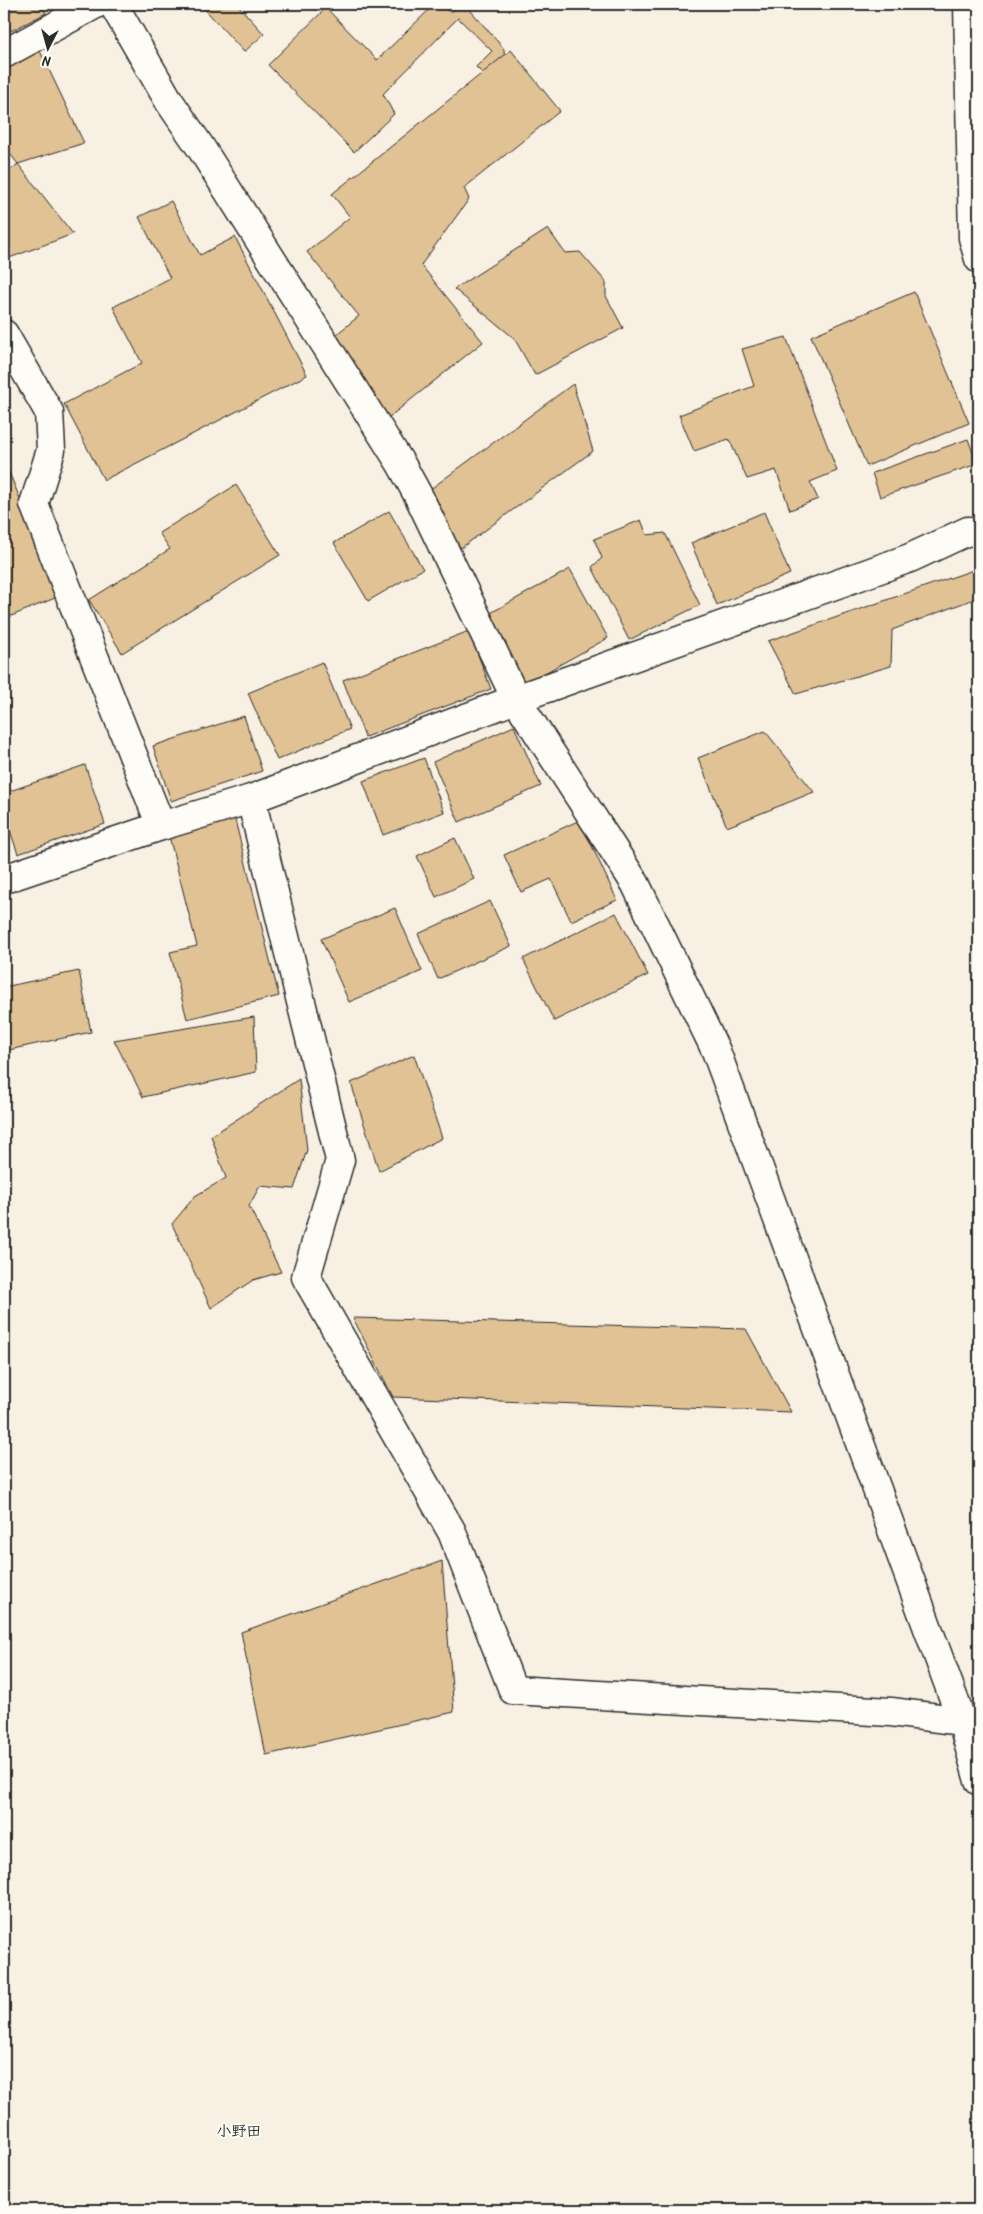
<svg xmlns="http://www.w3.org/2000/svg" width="983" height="2214" font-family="Kalam,'Klee One',sans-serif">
  <rect width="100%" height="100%" fill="#f7f0e3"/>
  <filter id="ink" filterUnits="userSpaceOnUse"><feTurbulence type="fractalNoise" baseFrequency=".02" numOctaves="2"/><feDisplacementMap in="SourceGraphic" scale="10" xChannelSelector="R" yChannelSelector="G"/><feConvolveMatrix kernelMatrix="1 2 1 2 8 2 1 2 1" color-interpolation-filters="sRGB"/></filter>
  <g filter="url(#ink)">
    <!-- building -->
    <g fill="#e1c294" stroke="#2b2b2b">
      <polygon points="4,4 41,4 46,13 11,31 4,18"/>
      <polygon points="200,4 237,4 264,34 244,52"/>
      <polygon points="460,4 465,4 504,49 505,73 494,84 476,67 492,51 458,18 383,94 394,114 354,152 268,65 326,8 377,60 434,5 451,12"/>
      <polygon points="511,50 560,111 464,188 469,199 421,265 483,342 383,422 322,346 359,316 307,252 350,217 332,194"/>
      <polygon points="40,51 84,143 18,164 4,146 4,68"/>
      <polygon points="18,164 73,234 4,260 4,175"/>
      <polygon points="171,201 200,255 235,237 307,375 104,480 64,404 142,363 113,307 170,278 139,217"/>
      <polygon points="548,229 565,253 580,252 606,282 606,296 623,328 535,375 514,338 454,289"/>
      <polygon points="914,292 969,423 867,466 811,336"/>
      <polygon points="786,337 837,471 810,482 818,499 790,510 776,470 747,479 729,439 694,451 679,415 754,386 742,349"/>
      <polygon points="573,384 593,451 461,548 421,496"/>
      <polygon points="968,439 977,464 880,497 872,473"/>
      <polygon points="4,460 60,596 4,619"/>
      <polygon points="236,485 280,555 122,653 89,600 170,549 159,533"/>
      <polygon points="389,511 423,569 368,601 334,543"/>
      <polygon points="764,512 790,574 717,605 691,543"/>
      <polygon points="641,520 647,535 665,533 700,605 629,640 592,567 602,558 594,539"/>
      <polygon points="979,568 979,597 892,630 891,666 796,694 768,641"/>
      <polygon points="570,569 608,638 514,690 476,621"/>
      <polygon points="469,631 491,689 365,737 343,680"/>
      <polygon points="322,662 350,729 277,760 248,693"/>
      <polygon points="244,716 262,771 171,801 153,746"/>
      <polygon points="514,726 541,786 459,822 433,762"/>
      <polygon points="765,731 814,792 727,827 698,758"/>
      <polygon points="424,758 444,812 383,835 363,781"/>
      <polygon points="85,765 105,824 18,854 4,813 4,793"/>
      <polygon points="233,812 279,996 187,1019 170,952 197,946 167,828"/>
      <polygon points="580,820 617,900 571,921 551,879 521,892 504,855"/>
      <polygon points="455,838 474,879 436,897 417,856"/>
      <polygon points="490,901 511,946 438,979 418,934"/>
      <polygon points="395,908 422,971 349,1002 321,939"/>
      <polygon points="616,913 648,975 554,1021 523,959"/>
      <polygon points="79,971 91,1032 4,1051 4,987"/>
      <polygon points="254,1017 256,1072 143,1097 114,1040"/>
      <polygon points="414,1055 442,1138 379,1171 351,1083"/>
      <polygon points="299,1079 307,1150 294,1189 260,1186 249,1206 281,1272 253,1280 211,1308 172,1224 195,1196 226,1178 211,1136"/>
      <polygon points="353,1318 746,1329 791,1412 393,1397"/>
      <polygon points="442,1561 454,1712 266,1755 241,1632"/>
    </g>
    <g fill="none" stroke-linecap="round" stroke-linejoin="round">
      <!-- minor casing -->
      <g stroke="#2b2b2b" stroke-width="31">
        <g id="minor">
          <polyline points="113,4 169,101 201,148 401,464 419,497 516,699 635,883 716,1051 962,1721 979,1781"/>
          <polyline points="968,4 973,238 979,259"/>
          <polyline points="4,54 96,4"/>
          <polyline points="4,334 49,412 51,450 34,504 161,826"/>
          <polyline points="251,799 340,1160 306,1277 452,1532 513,1690 891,1712 962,1721"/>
          <polyline points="4,879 161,826 251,799 516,699 910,558 968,531 979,532"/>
        </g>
      </g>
      <!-- minor -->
      <use href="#minor" stroke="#fdfcf7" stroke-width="28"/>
    </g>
  </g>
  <g text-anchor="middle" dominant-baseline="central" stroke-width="4" stroke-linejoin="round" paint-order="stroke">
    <!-- quarter labels -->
    <g font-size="15" font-weight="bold" fill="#2b2b2b" stroke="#fdfcf7">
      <text x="239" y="2132">小野田</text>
    </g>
  </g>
  <!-- margin -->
  <rect width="983" height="2214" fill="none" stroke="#fdfcf7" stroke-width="20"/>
  <rect x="10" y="10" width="963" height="2194" fill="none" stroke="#2b2b2b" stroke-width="2" filter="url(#ink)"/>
  <!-- north arrow -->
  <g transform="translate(48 48) rotate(186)" stroke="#fdfcf7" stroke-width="4" paint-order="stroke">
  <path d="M0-4L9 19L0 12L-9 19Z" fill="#2b2b2b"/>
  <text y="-8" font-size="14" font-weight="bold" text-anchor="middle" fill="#2b2b2b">N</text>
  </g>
</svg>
